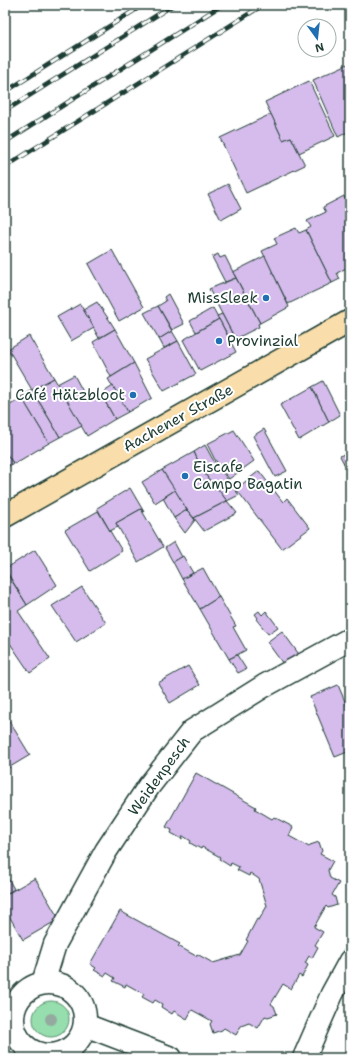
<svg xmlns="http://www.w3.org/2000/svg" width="355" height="1063" font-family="'Shantell Sans',sans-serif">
  <rect width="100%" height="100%" fill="#fff"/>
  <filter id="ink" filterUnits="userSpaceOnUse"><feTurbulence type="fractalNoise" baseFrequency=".025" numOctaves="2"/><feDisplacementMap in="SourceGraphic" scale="8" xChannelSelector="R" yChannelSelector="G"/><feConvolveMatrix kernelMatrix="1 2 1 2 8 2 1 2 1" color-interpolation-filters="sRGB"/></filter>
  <g filter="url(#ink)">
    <!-- green -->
    <circle fill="#96dead" stroke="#5a8e70" cx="51" cy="1019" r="18"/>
    <!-- building -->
    <g fill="#d5bcec" stroke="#1f3d34">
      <polygon points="350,63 350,131 338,137 313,80"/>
      <polygon points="309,81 335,136 299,153 291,137 283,140 265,102"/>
      <polygon points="271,114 283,140 291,137 305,165 246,193 220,138"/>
      <polygon points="228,184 241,209 221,220 208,194"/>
      <polygon points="344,196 347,202 350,201 350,266 337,273 340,279 332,283 306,230 311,227 307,221 326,212 323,207"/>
      <polygon points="296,228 299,233 306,230 332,283 288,304 262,251 277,244 274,238"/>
      <polygon points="112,250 144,307 119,321 88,264"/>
      <polygon points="218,254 220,258 225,256 236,278 225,282 212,257"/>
      <polygon points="265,256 289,307 260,323 233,272"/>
      <polygon points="236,278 260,323 258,324 259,327 237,338 236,336 234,337 209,289"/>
      <polygon points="168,294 184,324 172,330 158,306 166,301 164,297"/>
      <polygon points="97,302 110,321 115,329 99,338 83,310"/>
      <polygon points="80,304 94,328 71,341 57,317"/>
      <polygon points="158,306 172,331 159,339 144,313"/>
      <polygon points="213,308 219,319 196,332 190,321"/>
      <polygon points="222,314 234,337 230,339 217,316"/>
      <polygon points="219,319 236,352 200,371 183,340"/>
      <polygon points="115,329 134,363 111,377 93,342"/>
      <polygon points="172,331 178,341 164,348 159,339"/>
      <polygon points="29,336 54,378 32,390 8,349"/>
      <polygon points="178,341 196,374 164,391 145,359"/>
      <polygon points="134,363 152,398 128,412 108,379"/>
      <polygon points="74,375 88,401 101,394 115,419 87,436 57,384"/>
      <polygon points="54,378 82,426 60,437 32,390"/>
      <polygon points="323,381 340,415 329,422 312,387"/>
      <polygon points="113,386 128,412 115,419 101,394"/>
      <polygon points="312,387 329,422 299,440 280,405"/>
      <polygon points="32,390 60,437 49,443 21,397"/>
      <polygon points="22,398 49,443 14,464 5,452 5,408"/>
      <polygon points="264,429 287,471 275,477 253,436"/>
      <polygon points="234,430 254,461 229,479 214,458 207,444"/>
      <polygon points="205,445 212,458 239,495 227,501 217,488 216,489 202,470 194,452"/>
      <polygon points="350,451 350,475 340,456"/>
      <polygon points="5,452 13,463 5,469"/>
      <polygon points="194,452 202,470 216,489 217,488 227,501 194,518 187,510 162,470"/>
      <polygon points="162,470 175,490 155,503 142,482"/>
      <polygon points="259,471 283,502 287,498 310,528 282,549 236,489"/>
      <polygon points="130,488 144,512 143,512 141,509 116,523 118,527 110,531 97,508"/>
      <polygon points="175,490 187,510 174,518 163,498"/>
      <polygon points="227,501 237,513 204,531 194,518"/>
      <polygon points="141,509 163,547 138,562 116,523"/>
      <polygon points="187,510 195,520 185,533 174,518"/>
      <polygon points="98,511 122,551 90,571 65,530"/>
      <polygon points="174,542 182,557 173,562 165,548"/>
      <polygon points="35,550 57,585 27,605 5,569"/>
      <polygon points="183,556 193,573 182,579 173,562"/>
      <polygon points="203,568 219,597 200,609 182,579"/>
      <polygon points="5,570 27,605 18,611 50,659 30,673 5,636"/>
      <polygon points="82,587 106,623 76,642 52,606"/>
      <polygon points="219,597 236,626 233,627 246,650 229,659 200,609"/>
      <polygon points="259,611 262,615 266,611 278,627 268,634 256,619 258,618 255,614"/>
      <polygon points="282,631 301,657 286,668 267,642"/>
      <polygon points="237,655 246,669 238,673 229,659"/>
      <polygon points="188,666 200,685 170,703 158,683"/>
      <polygon points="338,685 350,713 350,751 335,757 310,697"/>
      <polygon points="8,719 30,755 5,770 5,721"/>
      <polygon points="196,773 256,807 255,809 272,819 274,817 293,827 289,836 309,847 310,845 319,842 322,851 320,854 333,861 328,870 330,878 339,883 332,895 335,897 337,905 328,908 326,906 314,927 323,932 315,945 318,947 312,958 309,956 305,963 308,965 302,977 299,975 291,989 283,984 271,1004 274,1006 277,1014 268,1017 265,1016 258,1028 249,1023 241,1026 236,1035 224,1028 222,1030 213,1033 210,1024 212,1021 192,1010 187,1019 174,1011 172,1014 161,1007 162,1004 155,1000 153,1003 142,997 144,994 126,984 125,987 113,981 115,978 107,973 105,976 94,970 96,968 90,964 120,911 180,944 178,946 196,956 197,954 213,963 240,955 248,941 246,940 257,919 259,920 267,906 259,879 250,873 249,876 237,870 239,867 231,863 230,866 219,859 220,857 202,847 201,849 190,843 191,841 183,836 182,839 171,833 172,830 166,827"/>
      <polygon points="5,873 14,889 5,895"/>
      <polygon points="35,878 59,919 23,940 5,909 5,895"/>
      <polygon points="350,1043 350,1058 343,1058"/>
    </g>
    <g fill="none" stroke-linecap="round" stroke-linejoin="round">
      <!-- minor casing -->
      <g stroke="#1f3d34" stroke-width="25">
        <g id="minor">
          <polyline points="43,983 55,944 106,851 149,786 192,731 264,686 350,639"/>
          <circle cx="49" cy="1019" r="36"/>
          <polyline points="85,1025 171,1058"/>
          <polyline points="304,1058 332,994 350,961"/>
        </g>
      </g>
      <!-- major casing -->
      <g stroke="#1f3d34" stroke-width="25">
        <polyline id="major" points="5,516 350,321"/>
      </g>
      <!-- minor -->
      <use href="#minor" stroke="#fff" stroke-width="22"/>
      <!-- major -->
      <use href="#major" stroke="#f9deab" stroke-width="22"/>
      <!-- rail casing -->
      <g stroke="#1f3d34" stroke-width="4.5">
        <g id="rail">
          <polyline points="5,92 143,5"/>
          <polyline points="5,111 173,5"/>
          <polyline points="5,142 222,5"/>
          <polyline points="5,167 263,5"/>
        </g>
      </g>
      <!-- rail -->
      <use href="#rail" stroke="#fff" stroke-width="3" stroke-dasharray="9" stroke-linecap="butt"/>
    </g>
    <!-- trees -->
    <circle fill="#94aaa0" cx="51" cy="1019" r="6"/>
  </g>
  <!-- markers -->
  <g fill="#1f6fb2" stroke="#fff" stroke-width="1.5">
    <circle cx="266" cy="298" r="4"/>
    <circle cx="219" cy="341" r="4"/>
    <circle cx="133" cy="395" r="4"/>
    <circle cx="185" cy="476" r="4"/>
  </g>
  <g text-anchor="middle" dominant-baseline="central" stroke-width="4" stroke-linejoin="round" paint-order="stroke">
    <!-- poi labels -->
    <g font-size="15" fill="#1f3d34" stroke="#fff" text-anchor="end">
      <text x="258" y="298">MissSleek</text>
      <text x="227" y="341" text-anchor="start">Provinzial</text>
      <text x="125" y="395">Café Hätzbloot</text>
      <text x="193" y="467" text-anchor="start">Eiscafe<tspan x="193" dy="17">Campo Bagatin</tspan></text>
    </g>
    <!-- street labels -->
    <g font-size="15" fill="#1f3d34" stroke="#fff">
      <text transform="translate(178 418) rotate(-29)">Aachener Straße</text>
      <text transform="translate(159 776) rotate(-54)">Weidenpesch</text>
    </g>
  </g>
  <!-- margin -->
  <rect width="355" height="1063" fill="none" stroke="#fff" stroke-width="20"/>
  <rect x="10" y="10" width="335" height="1043" fill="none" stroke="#1f3d34" stroke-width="1.5" filter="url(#ink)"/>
  <!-- north arrow -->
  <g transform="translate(317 38) rotate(165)"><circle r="19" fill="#ffffff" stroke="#a5b1ae"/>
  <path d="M0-3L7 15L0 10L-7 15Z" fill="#1f6fb2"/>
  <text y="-6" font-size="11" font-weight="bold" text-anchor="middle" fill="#1f3d34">N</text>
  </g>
</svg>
